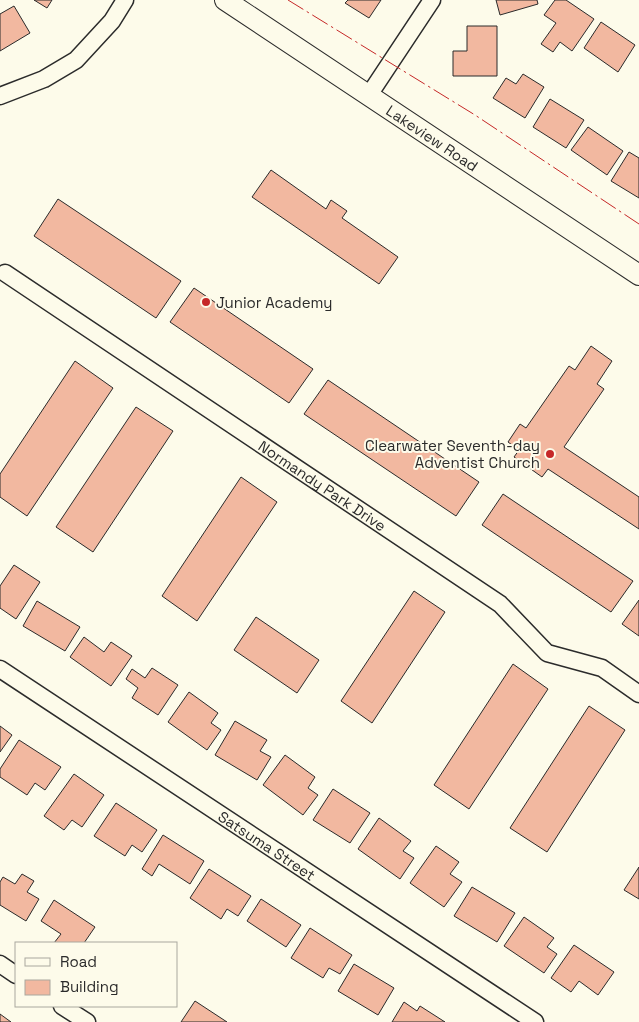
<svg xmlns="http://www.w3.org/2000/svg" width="639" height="1022" font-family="'Space Grotesk',sans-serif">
  <rect width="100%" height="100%" fill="#fdfbea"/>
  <!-- building -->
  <g fill="#f2b8a0" stroke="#2b2b2b">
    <polygon points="34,0 52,0 47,8"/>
    <polygon points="348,0 381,0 369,18 345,3"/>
    <polygon points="496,0 537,0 538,4 500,15"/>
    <polygon points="555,0 566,0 594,19 572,51 560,42 553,52 541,44 556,23 544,15"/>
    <polygon points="14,6 30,33 0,51 0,14"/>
    <polygon points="601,22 635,45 618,72 584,48"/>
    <polygon points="467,26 497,26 497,76 453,76 453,51 467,51"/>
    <polygon points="523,74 544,87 525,118 493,98 506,78 516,84"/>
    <polygon points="550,99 584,120 566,148 533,127"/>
    <polygon points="588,127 623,151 607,175 571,150"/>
    <polygon points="629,152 639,158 639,198 611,181"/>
    <polygon points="271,170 326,209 331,200 347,211 342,218 398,257 379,284 252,197"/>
    <polygon points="58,199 181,281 156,318 34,236"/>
    <polygon points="194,288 313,369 289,403 170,322"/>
    <polygon points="591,346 612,361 597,384 604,389 564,447 639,497 639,529 548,469 542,477 514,457 519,450 508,442 520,424 526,428 569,366 575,370"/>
    <polygon points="75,361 113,388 27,516 0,497 0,474"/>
    <polygon points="328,380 479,482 456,516 304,414"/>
    <polygon points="136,407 173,431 93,552 56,527"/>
    <polygon points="241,477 277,502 197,621 162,596"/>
    <polygon points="503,494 633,581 611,612 482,525"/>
    <polygon points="14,565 40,582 16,619 0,608 0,586"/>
    <polygon points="414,591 445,612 372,723 341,701"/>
    <polygon points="639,600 639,636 622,624"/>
    <polygon points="37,601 80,627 65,651 23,626"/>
    <polygon points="256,617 319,660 297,693 234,650"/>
    <polygon points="84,637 104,652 111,642 132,656 111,686 70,657"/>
    <polygon points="513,664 548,689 469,809 434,785"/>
    <polygon points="152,668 178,685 158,715 132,698 138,688 126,679 132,669 145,678"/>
    <polygon points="189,692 218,713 211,723 221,730 207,750 168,722"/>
    <polygon points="589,706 625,730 547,852 510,828"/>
    <polygon points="235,721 267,740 260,751 271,757 257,780 215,755"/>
    <polygon points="0,726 12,735 0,752"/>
    <polygon points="19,740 61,767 45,790 35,783 27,795 0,777 0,769"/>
    <polygon points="285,755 315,777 308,788 318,795 303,815 263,785"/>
    <polygon points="74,774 104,795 82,827 72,820 64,830 44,816"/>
    <polygon points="333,789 370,813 350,843 313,820"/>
    <polygon points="116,803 157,830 142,852 132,845 125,856 94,836"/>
    <polygon points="379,818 411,841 403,851 414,858 400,879 358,849"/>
    <polygon points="163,835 204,861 190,884 159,864 152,876 142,869"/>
    <polygon points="436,846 459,862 450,874 462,882 444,907 410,883"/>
    <polygon points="639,867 639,899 624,890"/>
    <polygon points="209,869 251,896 238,916 227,909 221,919 190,898"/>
    <polygon points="22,874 34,881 27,892 39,899 26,921 0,905 0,882 3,877 15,884"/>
    <polygon points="472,887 515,913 497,942 454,916"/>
    <polygon points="261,899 301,925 286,947 247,921"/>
    <polygon points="54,900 95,927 84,943 54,943 61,934 41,921"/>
    <polygon points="524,917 554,938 547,947 557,954 544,973 504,946"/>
    <polygon points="310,928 352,955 340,974 329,968 323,978 291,958"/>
    <polygon points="574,945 614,972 598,995 579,981 571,992 551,978"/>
    <polygon points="354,964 394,988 378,1015 338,991"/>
    <polygon points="195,1001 227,1022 181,1022"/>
    <polygon points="404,1002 417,1011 420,1006 445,1022 392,1022"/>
    <polygon points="0,1014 11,1022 0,1022"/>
  </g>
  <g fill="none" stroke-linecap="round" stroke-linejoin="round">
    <!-- minor casing -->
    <g stroke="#2b2b2b" stroke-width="19">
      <g id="minor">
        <polyline points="369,95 432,0"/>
        <polyline points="0,96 44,79 76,60 112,21 125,0"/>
        <path id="s1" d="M5,273L500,604L547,653L602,668L639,694"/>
        <path id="s2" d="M0,669L535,1022"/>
        <polyline points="0,964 16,975"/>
        <polyline points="62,1006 87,1022"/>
      </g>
    </g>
    <!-- tertiary casing -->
    <g stroke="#2b2b2b" stroke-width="22">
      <g id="tertiary">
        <path id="s3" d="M225,0L639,275"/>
      </g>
    </g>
    <!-- minor -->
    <use href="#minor" stroke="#fdfbea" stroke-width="16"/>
    <!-- tertiary -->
    <use href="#tertiary" stroke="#fdfbea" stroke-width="20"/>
    <!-- power -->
    <polyline stroke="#c62828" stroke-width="1" stroke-dasharray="18 4 2.5 4" stroke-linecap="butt" points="288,0 475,115 639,224"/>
  </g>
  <!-- markers -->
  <g fill="#c62828" stroke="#fdfbea" stroke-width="2">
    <circle cx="206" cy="302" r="5"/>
    <circle cx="550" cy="454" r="5"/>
  </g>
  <g text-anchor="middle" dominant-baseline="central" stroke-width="4" stroke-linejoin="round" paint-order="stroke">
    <!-- street labels -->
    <g font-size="15" fill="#2b2b2b" stroke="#fdfbea">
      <text stroke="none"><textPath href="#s3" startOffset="249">Lakeview Road</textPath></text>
      <text stroke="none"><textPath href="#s1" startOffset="382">Normandy Park Drive</textPath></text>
      <text stroke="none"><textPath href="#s2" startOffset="320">Satsuma Street</textPath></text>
    </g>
    <!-- poi labels -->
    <g font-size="15" fill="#2b2b2b" stroke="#fdfbea" text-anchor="start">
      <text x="216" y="302">Junior Academy</text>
      <text x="540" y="445" text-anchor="end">Clearwater Seventh-day<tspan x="540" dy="17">Adventist Church</tspan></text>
    </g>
  </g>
  <!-- legend -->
  <rect x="15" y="942" width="162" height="65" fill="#fdfbea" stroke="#a9a89e"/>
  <rect x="25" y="958" width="25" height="8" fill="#fdfbea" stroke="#a9a89e"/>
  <text x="60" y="967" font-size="15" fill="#2b2b2b">Road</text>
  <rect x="25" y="980" width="25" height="15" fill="#f2b8a0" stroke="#a9a89e"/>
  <text x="60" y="992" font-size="15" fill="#2b2b2b">Building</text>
</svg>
